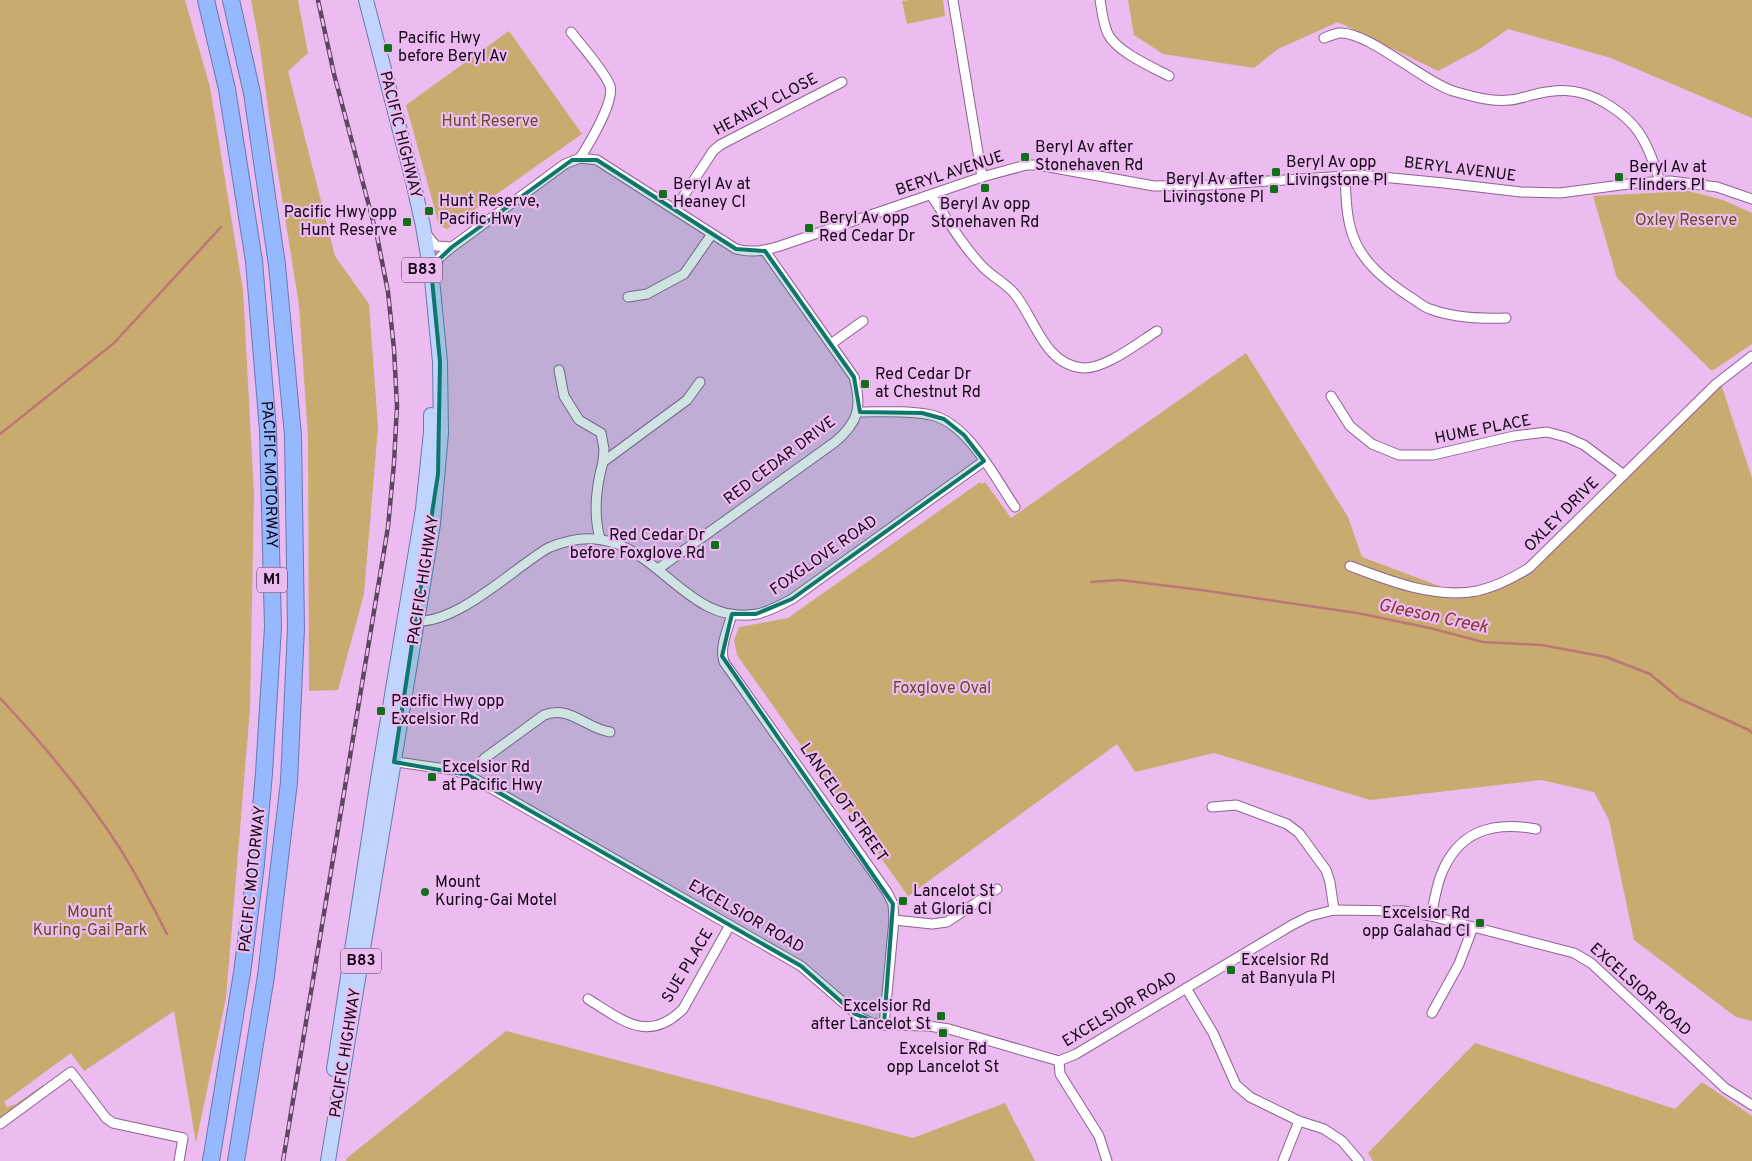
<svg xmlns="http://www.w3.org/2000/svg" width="1752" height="1161" font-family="Overpass,sans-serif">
  <rect width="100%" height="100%" fill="#ecbbf0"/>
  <!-- green -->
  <g fill="#c9ab70">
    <polygon points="0,0 185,0 210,87 243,290 254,494 250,709 226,998 196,1143 174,1011 84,1071 71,1053 4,1102 7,1107 16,1104 43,1085 45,1086 0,1119"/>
    <polygon points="251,0 298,0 308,53 288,71 335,256 369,304 378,427 364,594 338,690 309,691 308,438 299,305 270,123 260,48"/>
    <polygon points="909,0 943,0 945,16 907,24 902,1"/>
    <polygon points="1128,0 1752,0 1752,118 1611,58 1508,29 1481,48 1438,71 1338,22 1278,49 1254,68 1163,54 1134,35"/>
    <polygon points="509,31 582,134 447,229 439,225 406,105"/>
    <polygon points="1689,191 1723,200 1752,213 1752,344 1712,371 1617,278 1593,196"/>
    <polygon points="1246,353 1348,517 1362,557 1442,587 1481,587 1526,571 1720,381 1752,478 1752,1021 1736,1017 1634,940 1609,820 1594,792 1541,780 1370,800 1214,753 1135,772 1117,744 908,896 737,655 734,640 739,627 788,618 980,482 982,484 985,482 1011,518"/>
    <polygon points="506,1031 913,1138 1005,1103 1035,1161 346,1161 347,1158"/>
    <polygon points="1475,1043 1675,1109 1702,1082 1752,1116 1752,1161 1373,1161 1368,1153"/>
  </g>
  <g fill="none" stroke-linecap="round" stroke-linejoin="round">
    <!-- stream -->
    <g stroke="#ba7773" stroke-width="2.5">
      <polyline points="0,434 114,343 221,227"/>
      <polyline points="1091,582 1120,580 1201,590 1357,613 1430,628 1483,642 1542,645 1606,657 1650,674 1680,699 1749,730 1752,733"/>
      <path d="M0,698C43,744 85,794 119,847C137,875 152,905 167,934"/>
    </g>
    <!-- minor casing -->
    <g stroke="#8e6292" stroke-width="11">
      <g id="minor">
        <polyline points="953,0 982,177"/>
        <path d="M1100,0C1102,11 1103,24 1108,34C1117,52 1152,67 1169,76"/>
        <path d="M571,32C581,45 606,73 610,86C615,101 589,144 580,158"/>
        <path d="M1324,38C1329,36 1334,34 1339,33C1368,31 1422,81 1453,91C1471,96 1490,102 1509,100C1517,100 1524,97 1532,95C1556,89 1575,88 1598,99C1638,120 1647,141 1660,181"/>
        <path d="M1345,176C1346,195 1346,215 1352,233C1361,262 1386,281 1410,297C1417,301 1423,307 1430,309C1454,318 1481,319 1506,318"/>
        <path d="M931,195C947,219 962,245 982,266C991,276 1004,282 1014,293C1035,318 1044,365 1083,368C1105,369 1138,343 1157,331"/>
        <polyline points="675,209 713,151 720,145 842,82"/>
        <polyline points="427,235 436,246 452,247"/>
        <path d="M433,273C435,260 442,255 452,247L565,164L580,158L597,160L736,249C752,253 764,251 780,246L982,177L1026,165H1038L1154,186L1209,185L1361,175L1444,183L1521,192L1560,193L1636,183L1670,181L1717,187L1752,199"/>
        <polyline points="628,297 647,294 684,274 712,234"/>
        <polyline points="831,344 863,321"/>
        <polyline points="559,370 564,396 579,420 601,433 604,449 603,462"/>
        <polyline points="1331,396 1350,426 1372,444 1399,455 1433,455 1514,436 1547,432 1566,437 1584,445 1624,475"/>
        <path d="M858,412C882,412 908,410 931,415C968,423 995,478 1015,507"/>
        <path d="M600,539C593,513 596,487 603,462L687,400L700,382"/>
        <path d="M1350,566C1390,581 1434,599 1477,591C1495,587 1513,578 1529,568L1716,384L1752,356"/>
        <path d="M658,569L835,442C859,422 862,407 854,377L765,251"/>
        <path d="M732,614C728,629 719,647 724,662L887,892L893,904L894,920L884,1025"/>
        <path d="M412,621C456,626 511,570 548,548C648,504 673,629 757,614C770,611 781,605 792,599L984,461"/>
        <polyline points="390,761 453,770 468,775 801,966 861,1018 872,1023 884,1025 928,1026 949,1029 1059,1061 1076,1054 1292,925 1310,916 1334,910 1403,911 1431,916 1574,953 1591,963 1605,976 1725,1088 1752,1105"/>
        <path d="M468,775L485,758L544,715C570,705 585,728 610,732"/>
        <polyline points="1212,807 1236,805 1287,824 1299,833 1326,870 1330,882 1334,910"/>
        <path d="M1431,916C1434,903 1436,888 1441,875C1458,831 1492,821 1536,829"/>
        <polyline points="894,920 932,924 947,922 997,889"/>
        <polyline points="1186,988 1213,1033 1236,1085 1250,1097 1299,1121 1324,1129 1342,1141 1359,1161"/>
        <path d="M588,999C622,1020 648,1044 683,1009L730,925"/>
        <polyline points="1432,1013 1459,964 1473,927"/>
        <polyline points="1059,1061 1060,1074 1099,1136 1107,1161"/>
        <polyline points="0,1124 71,1072 106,1118 113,1123 183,1138 179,1161"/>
        <polyline points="1283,1161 1299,1121"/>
      </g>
    </g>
    <!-- primary casing -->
    <g stroke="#6879ad" stroke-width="16">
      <g id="primary">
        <polyline points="334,1069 378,779 423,509 431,432 431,415"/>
        <polyline points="328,1161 433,524 441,433 440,362 432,279 423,226 412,177 366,0"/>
      </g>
    </g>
    <!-- motorway casing -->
    <g stroke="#6879ad" stroke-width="18">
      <g id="motorway">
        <path id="s1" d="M206,0L227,89L254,261L268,430L273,627L264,773L256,864L242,973L211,1161"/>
        <polyline points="231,0 252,93 277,265 293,435 296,628 289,782 266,976 236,1161"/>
      </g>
    </g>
    <!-- minor -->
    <use href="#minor" stroke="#fff" stroke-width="9"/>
    <!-- primary -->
    <use href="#primary" stroke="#c0d4fe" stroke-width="14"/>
    <!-- motorway -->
    <use href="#motorway" stroke="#96b8fe" stroke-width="16"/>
    <!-- rail casing -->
    <g stroke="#604563" stroke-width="4.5">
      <polyline id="rail" points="283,1161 388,527 394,463 397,406 394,349 388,292 377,236 334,74 318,0"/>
    </g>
    <!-- rail -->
    <use href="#rail" stroke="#ecbbf0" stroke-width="2.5" stroke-dasharray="8" stroke-linecap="butt"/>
  </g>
  <!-- marked area -->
  <path fill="#0f766e" fill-opacity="0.2" stroke="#0f766e" stroke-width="4" stroke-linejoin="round" d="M572,160H597L736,249L765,251L854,377L860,412L922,413L944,419L964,435L984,461L792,599L756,614H732L722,656L893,904L884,1025L855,1014L801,966L468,775L394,762L438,474L440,362L432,279L434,264L452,247Z"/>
  <!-- markers -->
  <g fill="#136e19" stroke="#ecbbf0" stroke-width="2">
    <rect x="383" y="43" width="10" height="10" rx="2.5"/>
    <rect x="1020" y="152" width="10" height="10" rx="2.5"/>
    <rect x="1271" y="167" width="10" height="10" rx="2.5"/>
    <rect x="1614" y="172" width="10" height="10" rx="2.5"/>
    <rect x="980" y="183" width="10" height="10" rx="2.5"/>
    <rect x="1269" y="184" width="10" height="10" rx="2.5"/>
    <rect x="658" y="189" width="10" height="10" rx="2.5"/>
    <rect x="424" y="206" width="10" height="10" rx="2.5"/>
    <rect x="402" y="217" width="10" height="10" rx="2.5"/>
    <rect x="804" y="223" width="10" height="10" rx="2.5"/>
    <rect x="860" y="379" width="10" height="10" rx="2.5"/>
    <rect x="710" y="540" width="10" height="10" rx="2.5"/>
    <rect x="376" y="706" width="10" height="10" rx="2.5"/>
    <rect x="427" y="772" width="10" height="10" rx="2.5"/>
    <circle cx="425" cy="892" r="5"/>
    <rect x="898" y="896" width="10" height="10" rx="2.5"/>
    <rect x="1475" y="918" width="10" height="10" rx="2.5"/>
    <rect x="1226" y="965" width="10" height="10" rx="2.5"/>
    <rect x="936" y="1011" width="10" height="10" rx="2.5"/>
    <rect x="938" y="1028" width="10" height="10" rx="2.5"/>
  </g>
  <g text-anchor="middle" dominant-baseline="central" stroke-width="4.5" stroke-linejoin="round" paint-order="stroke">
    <!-- shield labels -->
    <g fill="#ecbbf0" stroke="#553c57" stroke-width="1">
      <rect x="402" y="257.5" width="40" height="25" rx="4"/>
      <rect x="257" y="567.5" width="30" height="25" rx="4"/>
      <rect x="341" y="948.5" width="40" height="25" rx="4"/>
    </g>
    <g font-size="15" font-weight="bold" fill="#140516">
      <text x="422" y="270">B83</text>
      <text x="272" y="580">M1</text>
      <text x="361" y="961">B83</text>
    </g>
    <!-- poi labels -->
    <g font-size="16" fill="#140516" stroke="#ecbbf0" text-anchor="start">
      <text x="398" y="39">Pacific Hwy<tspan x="398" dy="18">before Beryl Av</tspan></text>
      <text x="1035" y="148">Beryl Av after<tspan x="1035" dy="18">Stonehaven Rd</tspan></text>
      <text x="1286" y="163">Beryl Av opp<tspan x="1286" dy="18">Livingstone Pl</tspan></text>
      <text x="1629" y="168">Beryl Av at<tspan x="1629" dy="18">Flinders Pl</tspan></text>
      <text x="1264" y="180" text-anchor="end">Beryl Av after<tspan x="1264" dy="18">Livingstone Pl</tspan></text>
      <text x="673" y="185">Beryl Av at<tspan x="673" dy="18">Heaney Cl</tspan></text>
      <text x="439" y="202">Hunt Reserve,<tspan x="439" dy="18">Pacific Hwy</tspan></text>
      <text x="985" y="205" text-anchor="middle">Beryl Av opp<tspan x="985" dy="18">Stonehaven Rd</tspan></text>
      <text x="397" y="213" text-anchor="end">Pacific Hwy opp<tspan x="397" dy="18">Hunt Reserve</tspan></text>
      <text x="819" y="219">Beryl Av opp<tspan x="819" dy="18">Red Cedar Dr</tspan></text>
      <text x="875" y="375">Red Cedar Dr<tspan x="875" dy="18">at Chestnut Rd</tspan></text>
      <text x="705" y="536" text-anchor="end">Red Cedar Dr<tspan x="705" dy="18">before Foxglove Rd</tspan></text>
      <text x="391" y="702">Pacific Hwy opp<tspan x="391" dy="18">Excelsior Rd</tspan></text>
      <text x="442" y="768">Excelsior Rd<tspan x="442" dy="18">at Pacific Hwy</tspan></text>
      <text x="435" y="883">Mount<tspan x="435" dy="18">Kuring-Gai Motel</tspan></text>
      <text x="913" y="892">Lancelot St<tspan x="913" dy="18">at Gloria Cl</tspan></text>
      <text x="1470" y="914" text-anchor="end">Excelsior Rd<tspan x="1470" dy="18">opp Galahad Cl</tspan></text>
      <text x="1241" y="961">Excelsior Rd<tspan x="1241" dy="18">at Banyula Pl</tspan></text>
      <text x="931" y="1007" text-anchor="end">Excelsior Rd<tspan x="931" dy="18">after Lancelot St</tspan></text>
      <text x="943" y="1050" text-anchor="middle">Excelsior Rd<tspan x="943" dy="18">opp Lancelot St</tspan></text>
    </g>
    <!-- street labels -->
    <g font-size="16" fill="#140516" stroke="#ecbbf0">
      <text transform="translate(766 105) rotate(-28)">HEANEY CLOSE</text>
      <text transform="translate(400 135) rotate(76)">PACIFIC HIGHWAY</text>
      <text transform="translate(1460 170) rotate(7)">BERYL AVENUE</text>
      <text transform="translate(950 174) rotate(-18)">BERYL AVENUE</text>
      <text transform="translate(1483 430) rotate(-11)">HUME PLACE</text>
      <text transform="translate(780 461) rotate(-37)">RED CEDAR DRIVE</text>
      <text stroke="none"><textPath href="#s1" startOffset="480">PACIFIC MOTORWAY</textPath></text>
      <text transform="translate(1562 515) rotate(-45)">OXLEY DRIVE</text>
      <text transform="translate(824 556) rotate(-35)">FOXGLOVE ROAD</text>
      <text transform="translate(424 580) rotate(-81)">PACIFIC HIGHWAY</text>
      <text transform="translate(843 803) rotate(55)">LANCELOT STREET</text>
      <text transform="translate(253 879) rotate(-84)">PACIFIC MOTORWAY</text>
      <text transform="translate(746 917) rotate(30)">EXCELSIOR ROAD</text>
      <text transform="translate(688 966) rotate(-59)">SUE PLACE</text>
      <text transform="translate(1640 990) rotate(42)">EXCELSIOR ROAD</text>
      <text transform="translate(1120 1010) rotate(-31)">EXCELSIOR ROAD</text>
      <text transform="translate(346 1053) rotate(-81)">PACIFIC HIGHWAY</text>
    </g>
    <!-- park labels -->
    <g font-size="16" fill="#654f21" stroke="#ecbbf0">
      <text x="490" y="122">Hunt Reserve</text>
      <text x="1686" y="221">Oxley Reserve</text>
      <text x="942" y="689">Foxglove Oval</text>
      <text x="90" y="913">Mount<tspan x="90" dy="18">Kuring-Gai Park</tspan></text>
    </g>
    <!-- water labels -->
    <g font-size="18" font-style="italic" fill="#893635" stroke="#ecbbf0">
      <text transform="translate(1433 617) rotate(12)">Gleeson Creek</text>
    </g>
  </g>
</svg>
